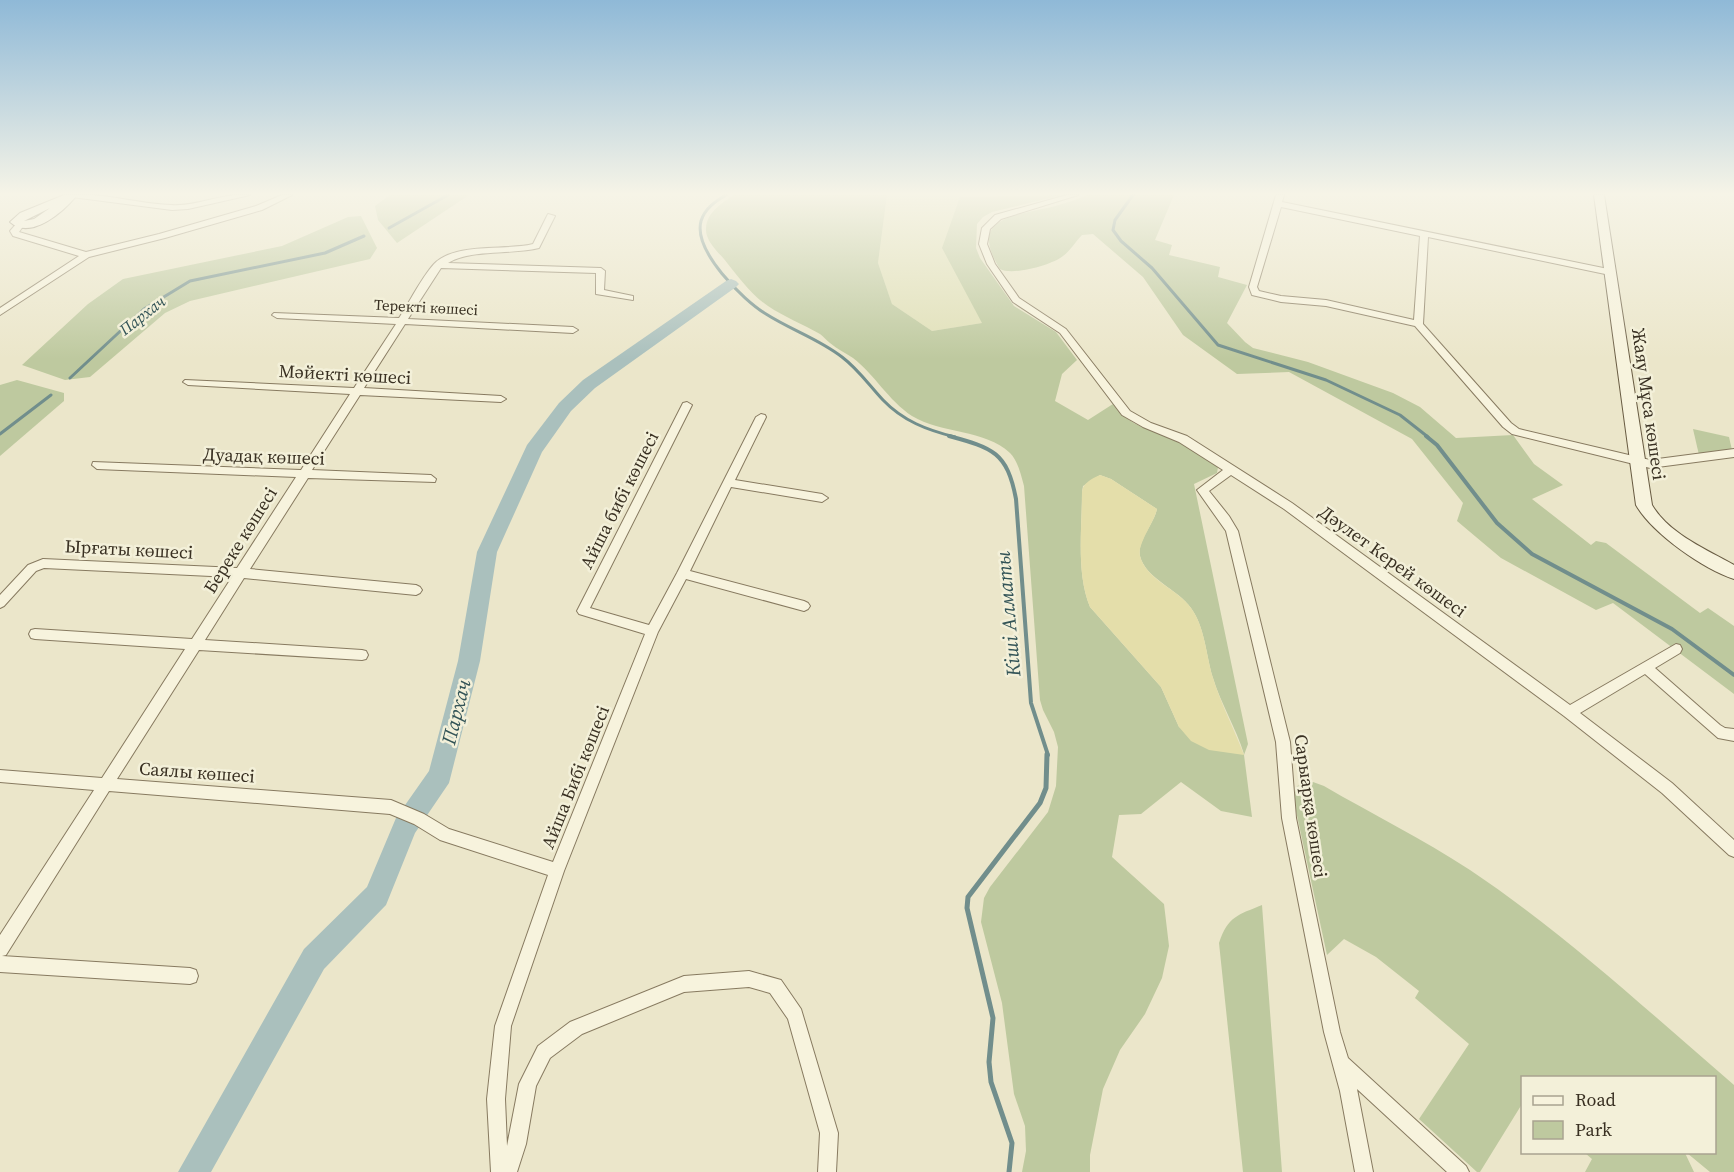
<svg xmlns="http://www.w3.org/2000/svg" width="1734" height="1172" font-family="'Source Serif 4',serif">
  <rect width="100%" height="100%" fill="#ebe6ca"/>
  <!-- farmland -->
  <polygon fill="#e0e0b8" points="887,195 1006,195 960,197 982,323 932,331 892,304 878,263"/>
  <!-- green -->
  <g fill="#bec99f" fill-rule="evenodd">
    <polygon points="390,195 469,195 397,243 378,220 375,206"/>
    <path d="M734,195H887L878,263L892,304L932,331L982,323L942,248L960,197L1062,195L992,212L983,217L977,224L976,248L980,258L1014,306L1056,332L1077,360L1062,374L1055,401L1088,420L1113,404C1132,429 1148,427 1174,439C1188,445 1207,457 1218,467L1217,473L1194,484L1248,744L1244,755L1252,817L1221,811L1181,782L1141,814L1119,815L1112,857L1164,904L1169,946L1162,978L1145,1014L1120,1050L1103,1089L1090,1155V1172H1022L1026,1151L1025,1126L1014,1094L1002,1003L981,922L984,898L990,887L1048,812L1056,786L1058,747L1054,732L1043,710L1040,700L1024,486C1021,475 1018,461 1010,453C985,429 941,434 912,416C888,400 875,375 853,358C846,353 837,349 830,343C826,340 824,337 820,334C803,324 784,317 768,306C750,294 737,275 724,259C717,251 705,240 706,228C707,212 722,203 734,195ZM1100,475L1111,479L1157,509C1154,524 1137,541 1140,556C1146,579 1178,589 1191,608C1205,627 1206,655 1213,678C1221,704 1236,728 1244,754L1179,727L1161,687L1090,607C1076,573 1082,529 1082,492L1083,486Z"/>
    <path d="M1087,195H1174L1155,240L1172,245L1169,255L1220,267L1218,277L1247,285L1227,323L1245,342L1253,348L1308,362L1393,393L1420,407L1456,438L1513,435L1534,464L1563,485L1532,499L1591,545L1596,541L1606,543L1700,613L1708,608L1734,626V694L1613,603L1596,610L1501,558L1457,521L1463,503L1412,439L1289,372L1237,374L1183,335L1143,277L1093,234L1082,235C1076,241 1070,251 1063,256C1052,265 1012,276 1000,269C973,226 999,218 1037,210C1054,207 1071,202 1087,195Z"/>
    <polygon points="361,216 377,248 370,259 190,301 165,313 90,377 65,380 22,365 88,304 123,279 282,246 348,217"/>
    <polygon points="17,380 64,393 64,401 0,456 0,385"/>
    <polygon points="1693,429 1729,437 1732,450 1699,455"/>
    <path d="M1313,782L1324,786C1372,814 1423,839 1470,870C1564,933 1648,1011 1734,1085V1172H1710L1687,1153L1714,1152V1078H1522V1104L1480,1172H1477L1419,1119L1469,1044L1415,998L1419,991L1376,957L1344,939L1327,955L1293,797L1297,786Z"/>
    <path d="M1262,905L1282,1172H1243L1219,943C1228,916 1238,915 1262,905Z"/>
    <polygon points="1585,1153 1685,1153 1694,1172 1585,1172 1592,1159"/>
  </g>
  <!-- sand -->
  <path fill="#e4deaa" d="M1100,475L1111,479L1157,509C1154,523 1137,544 1140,556C1146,580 1178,589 1191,608C1205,627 1206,655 1213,678C1221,704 1234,729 1244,755L1209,750L1191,741L1179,727L1161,687L1090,607C1076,573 1082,529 1082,492C1083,483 1091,479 1100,475Z"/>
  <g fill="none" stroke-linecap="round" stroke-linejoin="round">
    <!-- stream-far2 -->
    <g stroke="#718e8c" stroke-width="3">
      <path d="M726,195C716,201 705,208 701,221C693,251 743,300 766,314C791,330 819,339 842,357C858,369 869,385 883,400C903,421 927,430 955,437"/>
      <polyline points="1133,195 1115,220 1113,230 1121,241 1152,268 1218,345 1326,380 1400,415 1428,437"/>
      <polyline points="389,228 448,195"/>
      <polyline points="70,378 144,309 190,281 325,253 364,236"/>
      <polyline points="0,434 51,395"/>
    </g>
    <!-- stream-far1 -->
    <g stroke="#718e8c" stroke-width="4">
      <path d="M949,436C993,448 1007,452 1016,499L1031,703L1048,755"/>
      <polyline points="1426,436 1437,445 1497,523 1532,554 1672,629 1734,675"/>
    </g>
    <!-- stream -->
    <polyline stroke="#718e8c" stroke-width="5" points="1009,1172 1012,1143 991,1082 989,1062 993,1018 967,908 968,897 1040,803 1046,788 1047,754"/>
    <!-- river -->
    <polygon fill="#aac0bd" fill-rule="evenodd" points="731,279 736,281 739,284 736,287 595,388 571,411 542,452 497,552 480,661 449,783 415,833 386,905 324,969 211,1172 178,1172 304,949 367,887 396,818 429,771 458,661 477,552 527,445 559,403 583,380 726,281"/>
    <!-- street casing -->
    <g stroke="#877a60" stroke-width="2">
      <g id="street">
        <path d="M68,195C102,192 137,204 171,205C198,207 224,192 250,195L188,209L172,210L72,197Z"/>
        <polygon points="282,195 292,195 262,210 165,238 89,257 0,315 0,308 79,256 13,236 10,231 17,223 24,225 19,232 86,252 159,234 256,206"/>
        <polygon points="1067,195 1078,195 1001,219 990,229 987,244 995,264 1019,298 1066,329 1130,411 1151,423 1187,436 1292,503 1570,705 1676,644 1680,645 1682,649 1680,653 1655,668 1720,725 1725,728 1734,729 1734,741 1718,738 1645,674 1580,713 1672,783 1734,840 1734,857 1729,855 1662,793 1564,716 1284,509 1231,475 1209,491 1229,516 1238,531 1290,742 1296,818 1340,1032 1348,1058 1466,1166 1469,1172 1447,1172 1357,1089 1373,1172 1355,1172 1340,1091 1324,1032 1282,818 1276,742 1226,531 1197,490 1223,470 1179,442 1143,427 1122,415 1060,333 1013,302 987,264 979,244 982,228 995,215"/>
        <path d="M1276,195H1284L1282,202L1613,270V274L1610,275L1428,237L1423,324L1511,423L1519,429L1650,460L1734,449V457L1650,468L1512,434L1503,427L1415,326L1326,306L1281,302L1252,295L1249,287ZM1281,207L1420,236L1414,320L1326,300L1281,296L1259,291L1257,287Z"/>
        <path d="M548,214L555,216L539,248C511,255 471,249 448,263L601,268L605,271L604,290L633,296V300L596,294V273L441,268L408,319L573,327L578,330L573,333L405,324L364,388L501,396L506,399L501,402L360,395L312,470L431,475L436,479L435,482L308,478L250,569L416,585L420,587L422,590L420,593L416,595L244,578L205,640L362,650L366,651L368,655L366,659L362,660L199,650L117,779L391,800L424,814L449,829L553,862L645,634L579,614L577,611L683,403L687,402L692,405L590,608L649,625L677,573L756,417L761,414L765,415L766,417L735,480L822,494L828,498L822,502L731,487L690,571L804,601L808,603L810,606L808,609L804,611L686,579L658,632L564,871L511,1026L505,1099L507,1146L519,1084L538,1046L570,1022L684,976L749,971L781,980L801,1009L838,1133L836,1172H818L820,1133L788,1019L770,993L749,987L684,992L582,1034L550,1058L536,1086L526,1144L517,1172H491L487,1099L495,1026L548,875L440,840L414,824L390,814L109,791L6,955L2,956L190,968L196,970L198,976L196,982L190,984L0,972V935L94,790L0,782V770L102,778L185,649L35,639L31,638L29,634L31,630L35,629L192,639L232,577L44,568L36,571L4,606L0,608V595L28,565L43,559L237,568L296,477L97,469L92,465L93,462L301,470L350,394L188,385L183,382L185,380L354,388L396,324L277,318L272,315L274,313L399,318C409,303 422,277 434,264C455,242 505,251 533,244Z"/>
      </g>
    </g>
    <!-- secondary casing -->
    <g stroke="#695c43" stroke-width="2">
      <g id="secondary">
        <path d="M64,195H77C64,211 31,241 10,222L20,213ZM50,208L34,219L24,221Z"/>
        <path d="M1594,195H1604L1652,505C1669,534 1706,549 1734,565V579C1703,569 1652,533 1636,505Z"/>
      </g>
    </g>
    <!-- street -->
    <use href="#street" fill="#f7f3dd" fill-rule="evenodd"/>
    <!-- secondary -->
    <use href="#secondary" fill="#f7f3dd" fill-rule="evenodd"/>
  </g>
  <!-- sky -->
  <linearGradient id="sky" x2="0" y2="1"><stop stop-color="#8fb9d7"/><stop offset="0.54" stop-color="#f6f4e7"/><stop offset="1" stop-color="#f6f4e7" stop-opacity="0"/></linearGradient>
  <rect width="1734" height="359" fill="url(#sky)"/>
  <g text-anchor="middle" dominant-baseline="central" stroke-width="5" stroke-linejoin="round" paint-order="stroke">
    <!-- far-street labels -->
    <g font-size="15" fill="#393022" stroke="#f3f0d9">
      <text transform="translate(426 307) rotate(3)">Теректі көшесі</text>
    </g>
    <!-- far-water labels -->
    <g font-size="16" font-style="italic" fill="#335457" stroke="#f3f0d9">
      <text transform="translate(142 315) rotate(-38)">Пархач</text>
    </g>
    <!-- street labels -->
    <g font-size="18" fill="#393022" stroke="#f3f0d9">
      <text transform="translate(345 374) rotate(3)">Мәйекті көшесі</text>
      <text transform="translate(1649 404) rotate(82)">Жаяу Мұса көшесі</text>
      <text transform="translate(264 456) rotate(2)">Дуадақ көшесі</text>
      <text transform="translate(619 500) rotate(-63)">Айша бибі көшесі</text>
      <text transform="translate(240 540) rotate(-58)">Береке көшесі</text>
      <text transform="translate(129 549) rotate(3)">Ырғаты көшесі</text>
      <text transform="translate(1393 561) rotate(36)">Дәулет Керей көшесі</text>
      <text transform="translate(197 772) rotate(4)">Саялы көшесі</text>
      <text transform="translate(575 777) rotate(-68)">Айша Бибі көшесі</text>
      <text transform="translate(1311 806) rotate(82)">Сарыарқа көшесі</text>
    </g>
    <!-- water labels -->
    <g font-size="20" font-style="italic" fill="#335457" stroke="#f3f0d9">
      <text transform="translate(1008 614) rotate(-95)">Кіші Алматы</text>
      <text transform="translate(456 712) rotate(-76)">Пархач</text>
    </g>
  </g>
  <!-- legend -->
  <rect x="1521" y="1076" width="195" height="78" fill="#f3f0d9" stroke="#a9a390" stroke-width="1.5"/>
  <rect x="1533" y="1096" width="30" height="9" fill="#f7f3dd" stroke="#a9a390" stroke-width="1.5"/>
  <text x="1575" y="1106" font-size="18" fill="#393022">Road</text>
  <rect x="1533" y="1121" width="30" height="18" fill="#bec99f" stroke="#a9a390" stroke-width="1.5"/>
  <text x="1575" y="1136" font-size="18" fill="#393022">Park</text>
</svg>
